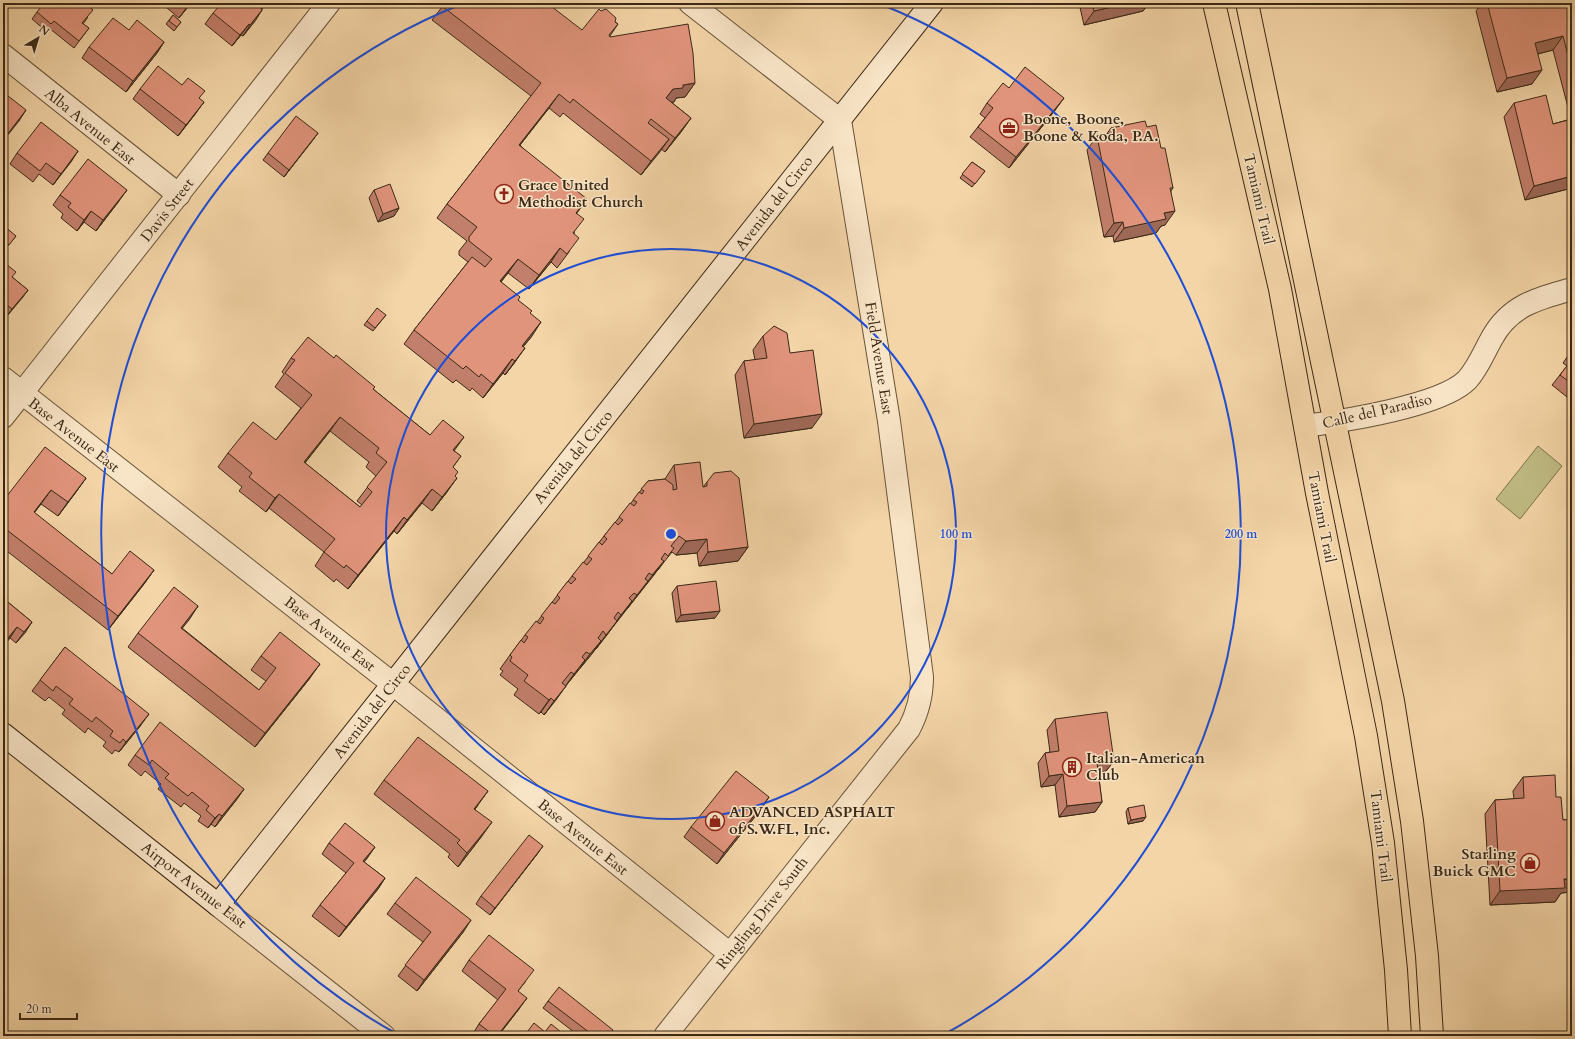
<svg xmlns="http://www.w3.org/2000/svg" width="1575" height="1039" font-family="Cardo,serif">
  <rect width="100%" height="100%" fill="#f4d5a7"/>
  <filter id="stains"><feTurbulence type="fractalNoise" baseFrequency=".005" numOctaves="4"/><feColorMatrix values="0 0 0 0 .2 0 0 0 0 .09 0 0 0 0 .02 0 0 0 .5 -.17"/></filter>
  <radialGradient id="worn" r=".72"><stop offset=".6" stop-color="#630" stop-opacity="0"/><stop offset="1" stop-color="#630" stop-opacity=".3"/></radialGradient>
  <!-- green -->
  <polygon fill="#c0bc84" stroke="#7d724e" points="1538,446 1562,466 1520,519 1496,499"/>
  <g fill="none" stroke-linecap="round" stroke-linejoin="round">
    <!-- street casing -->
    <g stroke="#68543b" stroke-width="24">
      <g id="street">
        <polyline points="3,55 179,195"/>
        <polyline points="3,378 393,684 729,953"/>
        <polyline points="3,417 329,3"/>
        <path d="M1305,426C1342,421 1441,406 1467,380C1478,368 1484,352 1492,338C1510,305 1539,298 1572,289"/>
        <polyline points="218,905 384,1036"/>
        <path d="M665,1036L909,729C918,712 922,696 922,677L889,421L840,120L690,3"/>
      </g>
    </g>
    <!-- secondary casing -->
    <g stroke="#3a2917" stroke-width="24">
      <polyline id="secondary" points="3,734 218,905 932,3"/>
    </g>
    <!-- primary casing -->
    <g stroke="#3a2917" stroke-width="24">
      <g id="primary">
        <polyline points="1214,3 1280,289 1317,493 1366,736 1383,843 1396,970 1400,1036"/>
        <polyline points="1247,3 1393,701 1412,821 1427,956 1432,1036"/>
      </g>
    </g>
    <!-- street -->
    <use href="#street" stroke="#f8e4c6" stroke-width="22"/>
    <!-- secondary -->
    <use href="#secondary" stroke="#f8e4c6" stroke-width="22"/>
    <!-- primary -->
    <use href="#primary" stroke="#f4d5a7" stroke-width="22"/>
  </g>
  <!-- wall -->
  <g fill="#c27f6b" stroke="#3a2917" fill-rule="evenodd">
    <polygon points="15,3 25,3 21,8"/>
    <polygon points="161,3 191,3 179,18"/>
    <polygon points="266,3 255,21 243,36 241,35 232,46 205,24 213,13"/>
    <polygon points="445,3 582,30 615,22 618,24 610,36 610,37 695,83 685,97 676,98 674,102 671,102 691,118 681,132 665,152 661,149 641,175 563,113 560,117 549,108 520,145 577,213 574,234 569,252 557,268 551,262 529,289 508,273 501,282 530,313 532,336 523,347 515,362 505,375 503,373 483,398 472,388 470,391 456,380 453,383 404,344 414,330 468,262 459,255 459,251 467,241 437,218 447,204 531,96 432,20"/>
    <polygon points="1079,3 1149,3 1143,11 1084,25"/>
    <polygon points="1482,3 1572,3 1572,188 1525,200 1504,117 1514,103 1553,124 1571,119 1553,50 1538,54 1532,84 1497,92 1476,11"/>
    <polygon points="37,12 88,17 83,24 89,28 74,48 49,28 46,31 32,19"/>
    <polygon points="173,15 181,22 174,31 166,24"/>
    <polygon points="129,30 164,42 157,53 126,92 82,58 89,47"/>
    <polygon points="1009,88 1056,109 1009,168 970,137 985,118 980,114 987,103"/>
    <polygon points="140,89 200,99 196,113 178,136 133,99"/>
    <polygon points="1147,127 1161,148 1173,188 1171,191 1165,225 1161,226 1156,233 1114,242 1113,236 1104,237 1087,150 1097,136 1106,135 1111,128"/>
    <polygon points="318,133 284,177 263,160 268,153"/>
    <polygon points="78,151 53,185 39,174 33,182 10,164 17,153"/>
    <polygon points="972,162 985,171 972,187 960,178"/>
    <polygon points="374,190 399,208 394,216 378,222 369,198"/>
    <polygon points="60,195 119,201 96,231 84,222 77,231 61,218 63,214 53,205"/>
    <polygon points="3,228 16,236 6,248 3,246"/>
    <polygon points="3,268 12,277 28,290 7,316 3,313"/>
    <polygon points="386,315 373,331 364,325 367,321"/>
    <polygon points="763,336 790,353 812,428 744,438 735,375 744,361 755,360 753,350"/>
    <polygon points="1572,350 1572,401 1552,385 1567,366 1563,363"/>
    <path d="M291,358L373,389L430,435L454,451L461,456L453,467L455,476L447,492L432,511L422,503L397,534L394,531L348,589L336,579L334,582L315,566L324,552L269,508L266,512L239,491L242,487L218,467L228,453L276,440L301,408L275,387L284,374L282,372ZM330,431L369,462L366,467L376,476L357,501L362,505L360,507L305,463Z"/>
    <polygon points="674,465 703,487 707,482 748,547 738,561 699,566 697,553 676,555 672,552 664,562 658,570 658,569 638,595 627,609 591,655 564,688 544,715 541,712 539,714 514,695 518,689 500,675 503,671 500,669 510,655 525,635 537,622 572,576 584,562 604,536 631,503 648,481 665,479"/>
    <polygon points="86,478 76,492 58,516 41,504 34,513 112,574 154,570 144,584 108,630 3,548 3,501"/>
    <polygon points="677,586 715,618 676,622 672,593"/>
    <polygon points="3,598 32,622 16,643 10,638 3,646"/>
    <polygon points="198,606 182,628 259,690 266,681 251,670 261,656 310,678 255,747 128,647 138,633"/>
    <polygon points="65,647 141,725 119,752 115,750 112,754 103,746 106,742 88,728 85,733 62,714 65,710 49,697 45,701 32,691"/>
    <polygon points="1055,719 1114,761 1106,771 1098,772 1102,802 1095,812 1059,817 1055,785 1041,787 1038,763 1045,753 1050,752 1047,730"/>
    <polygon points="135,755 244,789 237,799 215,827 211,824 208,828 198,821 201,816 184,803 181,807 158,789 161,784 145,771 141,776 128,765"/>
    <polygon points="1523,777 1556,797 1563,820 1572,819 1572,892 1561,893 1555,902 1490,905 1485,814 1495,800 1514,799 1513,791"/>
    <polygon points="384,780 478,805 475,809 482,836 458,867 448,857 450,854 374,794"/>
    <polygon points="762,808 717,864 684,837 691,827"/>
    <polygon points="1128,808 1143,821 1128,824 1126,812"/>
    <polygon points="329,843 368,857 364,862 385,878 378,889 339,937 312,916 320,905 346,873 322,854"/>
    <polygon points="538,853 490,915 476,904 481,896"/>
    <polygon points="395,903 464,931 417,991 398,976 423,942 387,914"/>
    <polygon points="469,960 526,981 518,991 519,1009 498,1036 474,1036 472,1035 479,1024 498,1000 462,971"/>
    <polygon points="548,1001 609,1036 579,1036 543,1008"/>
  </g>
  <!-- shaded-wall -->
  <g fill="#9e6857" stroke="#3a2917">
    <polygon points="190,3 191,3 179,18 187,7"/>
    <polygon points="1129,3 1149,3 1143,11 1084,25 1094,11"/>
    <polygon points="262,10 255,21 243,36 250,25"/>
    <polygon points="249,24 241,35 232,46 240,35"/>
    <polygon points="1563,36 1553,50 1525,57 1535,43"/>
    <polygon points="164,42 157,53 126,92 133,81"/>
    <polygon points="1542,70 1532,84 1497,92 1507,78"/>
    <polygon points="695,83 685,97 676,98 674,102 663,103 666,98 673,89 683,85"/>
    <polygon points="559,94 549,108 509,159 519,145"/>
    <polygon points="1064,98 1056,109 1009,168 1016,157"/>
    <polygon points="204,102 196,113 178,136 186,125"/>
    <polygon points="26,110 19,121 3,141 3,140"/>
    <polygon points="691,118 681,132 665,152 675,138"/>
    <polygon points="318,133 313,140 284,177 289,170"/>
    <polygon points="669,139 659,153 641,175 651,161"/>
    <polygon points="78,151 71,162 53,185 61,174"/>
    <polygon points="1572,176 1572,188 1525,200 1534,186"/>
    <polygon points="127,190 119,201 96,231 103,220"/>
    <polygon points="587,199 577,213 576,213"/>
    <polygon points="399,208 394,216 378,222 383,214"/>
    <polygon points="91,211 84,222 77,231 84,220"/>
    <polygon points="1175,211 1165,225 1161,226 1156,233 1114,242 1124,228 1164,213"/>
    <polygon points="1123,222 1113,236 1104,237 1114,223"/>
    <polygon points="560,248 551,262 529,289 539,275"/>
    <polygon points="518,259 508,273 490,295 500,281"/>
    <polygon points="28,290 23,297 7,316 12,309"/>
    <polygon points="541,322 532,336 512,360 522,346"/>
    <polygon points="525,348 515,362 505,375 515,361"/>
    <polygon points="512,359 503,373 483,398 493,384"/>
    <polygon points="822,414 812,428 744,438 754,424"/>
    <polygon points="340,417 330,431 294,476 304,462"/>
    <polygon points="464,437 454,451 443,464 453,450"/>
    <polygon points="86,478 76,492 58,516 68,502"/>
    <polygon points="457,478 447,492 432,511 442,497"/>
    <polygon points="432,489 422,503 397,534 407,520"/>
    <polygon points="51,490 41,504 24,526 34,512"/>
    <polygon points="279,494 269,508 266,512 275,498"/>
    <polygon points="404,517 394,531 348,589 358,575"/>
    <polygon points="707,539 697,553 676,555 686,541"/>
    <polygon points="748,547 738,561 699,566 708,552"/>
    <polygon points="664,561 654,575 627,609 637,595"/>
    <polygon points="154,570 144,584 108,630 118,616"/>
    <polygon points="632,601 622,615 611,629 621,615"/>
    <polygon points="198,606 189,620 171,642 181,628"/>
    <polygon points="720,611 715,618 676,622 681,615"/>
    <polygon points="617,621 607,635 596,649 606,635"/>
    <polygon points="32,622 25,633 16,643 24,632"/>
    <polygon points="17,627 10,638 3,646 3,645"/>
    <polygon points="601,641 591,655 580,668 590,654"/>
    <polygon points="585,660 575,674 564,688 574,674"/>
    <polygon points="320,664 310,678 255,747 265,733"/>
    <polygon points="566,686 556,700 544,715 554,701"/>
    <polygon points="551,698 541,712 539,714 549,700"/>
    <polygon points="149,714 141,725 119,752 126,742"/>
    <polygon points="1114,761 1106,771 1090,774 1097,763"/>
    <polygon points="1063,774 1055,785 1041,787 1049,776"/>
    <polygon points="244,789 237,799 215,827 222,816"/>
    <polygon points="488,791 478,805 465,823 474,809"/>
    <polygon points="769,797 762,808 717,864 724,853"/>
    <polygon points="1102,802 1095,812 1059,817 1067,806"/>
    <polygon points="219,814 211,824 208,828 215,818"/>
    <polygon points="1146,817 1143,821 1128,824 1131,820"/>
    <polygon points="492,822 482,836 458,867 467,853"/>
    <polygon points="543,846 538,853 490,915 495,908"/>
    <polygon points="375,847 368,857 356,872 363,861"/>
    <polygon points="385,878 378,889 339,937 346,927"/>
    <polygon points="1564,879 1572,879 1572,892 1561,893 1555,902 1490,905 1500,891"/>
    <polygon points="471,920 464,931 417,991 424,980"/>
    <polygon points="527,998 519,1009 498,1036 497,1036"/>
  </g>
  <!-- building -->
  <g fill="#e1947c" stroke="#3a2917" fill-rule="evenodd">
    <polygon points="44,3 85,3 93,10 82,23 89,28 79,41 54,21 51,24 37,12"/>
    <polygon points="182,3 190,3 187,7"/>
    <polygon points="222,3 266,3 261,9 262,10 250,25 249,24 240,35 213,13"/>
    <polygon points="445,3 547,3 582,30 599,9 601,11 606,9 616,18 615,22 618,24 609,35 610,37 688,24 693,53 695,83 683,85 683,88 673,89 666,98 691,118 675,138 651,119 648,123 669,139 651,161 573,99 570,103 559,94 519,145 587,199 576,213 584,219 573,233 579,238 567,254 560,248 539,275 518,259 500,281 520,297 518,300 532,311 530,313 541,322 522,346 525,348 515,361 512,359 493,384 481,374 479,377 466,366 463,369 414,330 472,257 485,267 492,259 469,241 469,237 477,227 447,204 541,83 442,6"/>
    <polygon points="1092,3 1129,3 1094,11"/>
    <polygon points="1487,3 1572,3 1572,71 1563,36 1535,43 1542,70 1507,78"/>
    <polygon points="173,15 181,22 177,27 169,21"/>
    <polygon points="113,18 129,30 137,20 164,42 133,81 89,47"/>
    <polygon points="158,66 182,85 188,78 205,91 199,98 204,102 186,125 140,89"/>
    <polygon points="1025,67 1064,98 1016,157 978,127 993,108 987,103 1003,83 1009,88"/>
    <polygon points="3,92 26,110 3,140"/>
    <polygon points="1546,95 1553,124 1572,119 1572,176 1534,186 1514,103"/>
    <polygon points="296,116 318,133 289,170 268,153"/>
    <polygon points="1145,121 1147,127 1156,125 1161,148 1165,148 1173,188 1170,188 1175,211 1164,213 1166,219 1124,228 1123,222 1114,223 1097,136 1112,133 1111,128"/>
    <polygon points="41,122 78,151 61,174 46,163 40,171 17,153"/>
    <polygon points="88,159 127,190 103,220 91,211 84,220 68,207 71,203 60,195"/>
    <polygon points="972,162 985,171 975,184 962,174"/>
    <polygon points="390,184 399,208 383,214 374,190"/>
    <polygon points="4,226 16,236 9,245 3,240 3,228"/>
    <polygon points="6,264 16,272 12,277 28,290 12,309 3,302 3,268"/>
    <polygon points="377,308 386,315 375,328 367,321"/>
    <polygon points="774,326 787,333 790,353 813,350 822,414 754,424 744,361 767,358 763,336"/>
    <path d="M308,337L334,358L336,355L375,387L373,389L430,435L443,420L464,437L453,450L461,456L453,467L458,472L455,476L457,478L442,497L432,489L407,520L404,517L358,575L346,565L344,568L324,552L335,539L279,494L275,498L249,477L252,473L228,453L253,422L276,440L312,395L285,373L295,360L291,358ZM340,417L379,448L376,453L387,462L367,487L372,492L360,507L304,462Z"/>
    <polygon points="1572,359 1572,384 1560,375"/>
    <polygon points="45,447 86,478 68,502 51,490 34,512 112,574 130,551 154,570 118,616 3,527 3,501"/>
    <polygon points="700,462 703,487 707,486 707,482 714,473 731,471 739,478 748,547 708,552 707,539 686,541 679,536 671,546 674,548 668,556 665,553 661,559 664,561 652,575 649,573 645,579 648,581 637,595 634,593 629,598 632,601 621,615 618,612 614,618 617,621 606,635 603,631 598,638 601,641 590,654 586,652 582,657 585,660 574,674 571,672 562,683 566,686 554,701 551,698 549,700 524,681 528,675 510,661 512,657 510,655 521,640 524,643 528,637 525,635 536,621 540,624 544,618 541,616 552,602 555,604 560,598 557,595 568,581 571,584 576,579 572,576 583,562 587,565 592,559 588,556 599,542 602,545 607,539 604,536 615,522 618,525 623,520 619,517 630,503 634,506 637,502 633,500 639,492 642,494 644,491 641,489 648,481 665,479 673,485 673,490 677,489 674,465"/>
    <polygon points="716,581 720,611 681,615 677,586"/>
    <polygon points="174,587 198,606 181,628 259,690 276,668 261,656 280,632 320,664 265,733 138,633"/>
    <polygon points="3,598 32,622 24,632 17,627 3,644"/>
    <polygon points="65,647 149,714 126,742 123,739 120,743 110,736 113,731 96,717 92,722 69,704 73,699 56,686 53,691 40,680"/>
    <polygon points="1107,712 1114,761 1097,763 1102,802 1067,806 1063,774 1049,776 1045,753 1059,751 1055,719"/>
    <polygon points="160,722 244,789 222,816 219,814 215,818 206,810 209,806 192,792 188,796 165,778 169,774 152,760 149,765 135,755"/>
    <polygon points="418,737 488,791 474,809 492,822 467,853 457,843 460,840 384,780"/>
    <polygon points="736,771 769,797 724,853 691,827"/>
    <polygon points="1555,775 1556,797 1561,797 1563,820 1572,819 1572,879 1564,879 1565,888 1500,891 1495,800 1524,798 1523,777"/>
    <polygon points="1144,805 1146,817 1131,820 1128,808"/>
    <polygon points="345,823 375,847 363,861 385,878 346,927 320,905 354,863 329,843"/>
    <polygon points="529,835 543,846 495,908 481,896"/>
    <polygon points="416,877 471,920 424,980 405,965 431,932 395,903"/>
    <polygon points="489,935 534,970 518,991 527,998 497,1036 495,1036 479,1024 506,989 469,960"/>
    <polygon points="559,987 613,1030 608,1036 594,1036 548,1001"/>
    <polygon points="534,1023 545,1032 551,1024 566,1036 524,1036"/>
  </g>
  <!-- distance rings -->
  <g fill="none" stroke="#1d4ed8" stroke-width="2">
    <circle cx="671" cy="534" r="285"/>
    <path d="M399 1035A570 570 0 0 1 462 4M880 4A570 570 0 0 1 943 1035"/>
  </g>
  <!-- icons -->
  <defs>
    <g id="office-ring" transform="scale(1)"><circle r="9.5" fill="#f8e4c6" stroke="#8f2418" stroke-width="1.5"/><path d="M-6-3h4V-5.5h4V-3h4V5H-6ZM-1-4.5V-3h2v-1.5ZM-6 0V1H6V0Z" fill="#8f2418"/></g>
    <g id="church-ring" transform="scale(1)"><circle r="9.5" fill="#f8e4c6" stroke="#8f2418" stroke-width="1.5"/><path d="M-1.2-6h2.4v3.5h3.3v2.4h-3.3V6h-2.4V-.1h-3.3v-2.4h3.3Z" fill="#8f2418"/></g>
    <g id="building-ring" transform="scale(1)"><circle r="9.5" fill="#f8e4c6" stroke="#8f2418" stroke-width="1.5"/><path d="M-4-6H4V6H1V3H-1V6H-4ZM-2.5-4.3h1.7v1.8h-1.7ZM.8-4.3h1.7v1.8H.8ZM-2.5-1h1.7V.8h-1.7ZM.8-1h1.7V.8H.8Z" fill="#8f2418"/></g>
    <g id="shop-ring" transform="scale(1)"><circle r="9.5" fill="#f8e4c6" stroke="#8f2418" stroke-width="1.5"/><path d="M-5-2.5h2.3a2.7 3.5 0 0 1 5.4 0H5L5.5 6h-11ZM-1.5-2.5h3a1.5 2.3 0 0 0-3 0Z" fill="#8f2418"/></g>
  </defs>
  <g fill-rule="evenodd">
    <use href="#office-ring" x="1009" y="128"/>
    <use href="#church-ring" x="504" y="194"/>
    <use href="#building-ring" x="1072" y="767"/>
    <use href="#shop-ring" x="715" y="821"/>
    <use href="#shop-ring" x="1530" y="863"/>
  </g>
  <g text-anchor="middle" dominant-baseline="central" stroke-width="3" stroke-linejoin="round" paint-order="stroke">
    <!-- poi labels -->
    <g font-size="15" font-weight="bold" fill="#3a2917" stroke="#f8e4c6" text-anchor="start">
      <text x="1023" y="119">Boone, Boone,<tspan x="1023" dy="17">Boone &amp; Koda, P.A.</tspan></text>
      <text x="518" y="185">Grace United<tspan x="518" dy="17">Methodist Church</tspan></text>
      <text x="1086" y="758">Italian-American<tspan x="1086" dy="17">Club</tspan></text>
      <text x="729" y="812">ADVANCED ASPHALT<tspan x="729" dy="17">of S.W.FL, Inc.</tspan></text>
      <text x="1516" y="854" text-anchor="end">Starling<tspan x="1516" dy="17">Buick GMC</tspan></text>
    </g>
    <!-- street labels -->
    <g font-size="15" fill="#3a2917" stroke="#f8e4c6">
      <text transform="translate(90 126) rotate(39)">Alba Avenue East</text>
      <text transform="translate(1259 199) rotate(77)">Tamiami Trail</text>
      <text transform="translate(774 203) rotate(-52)">Avenida del Circo</text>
      <text transform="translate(167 210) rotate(-52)">Davis Street</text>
      <text transform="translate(879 358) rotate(81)">Field Avenue East</text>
      <text transform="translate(1377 411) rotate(-13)">Calle del Paradiso</text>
      <text transform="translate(74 435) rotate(38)">Base Avenue East</text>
      <text transform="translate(573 457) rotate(-51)">Avenida del Circo</text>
      <text transform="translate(1322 517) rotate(79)">Tamiami Trail</text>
      <text transform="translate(330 634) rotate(38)">Base Avenue East</text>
      <text transform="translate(372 711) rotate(-52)">Avenida del Circo</text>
      <text transform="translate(1381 836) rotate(83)">Tamiami Trail</text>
      <text transform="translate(583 837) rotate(39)">Base Avenue East</text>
      <text transform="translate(194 885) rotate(38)">Airport Avenue East</text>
      <text transform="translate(762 913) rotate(-52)">Ringling Drive South</text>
    </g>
  </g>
  <circle cx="671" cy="534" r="6" fill="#1d4ed8" stroke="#f8e4c6" stroke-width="2"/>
  <g font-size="12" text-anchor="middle" font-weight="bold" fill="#1d4ed8" stroke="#f8e4c6" stroke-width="3" stroke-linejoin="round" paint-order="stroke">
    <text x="956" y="538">100 m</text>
    <text x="1241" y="538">200 m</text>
  </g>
  <!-- margin -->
  <rect width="1575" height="1039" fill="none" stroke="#f4d5a7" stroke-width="16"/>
  <rect x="4" y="4" width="1567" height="1031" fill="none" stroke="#3a2917" stroke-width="2"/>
  <rect x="8" y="8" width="1559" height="1023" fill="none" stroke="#3a2917"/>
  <!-- north arrow -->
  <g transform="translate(38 38) rotate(38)" stroke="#f8e4c6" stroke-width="3" paint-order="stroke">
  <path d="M0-3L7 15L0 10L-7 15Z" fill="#3a2917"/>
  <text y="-6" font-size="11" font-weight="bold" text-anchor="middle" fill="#3a2917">N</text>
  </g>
  <!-- scale -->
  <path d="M20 1013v6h57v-6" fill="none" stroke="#3a2917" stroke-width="2"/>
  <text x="26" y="1013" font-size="12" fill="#3a2917" stroke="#f8e4c6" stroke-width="3" paint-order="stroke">20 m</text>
  <rect width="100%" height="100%" filter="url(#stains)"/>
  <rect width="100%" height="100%" fill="url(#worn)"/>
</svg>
